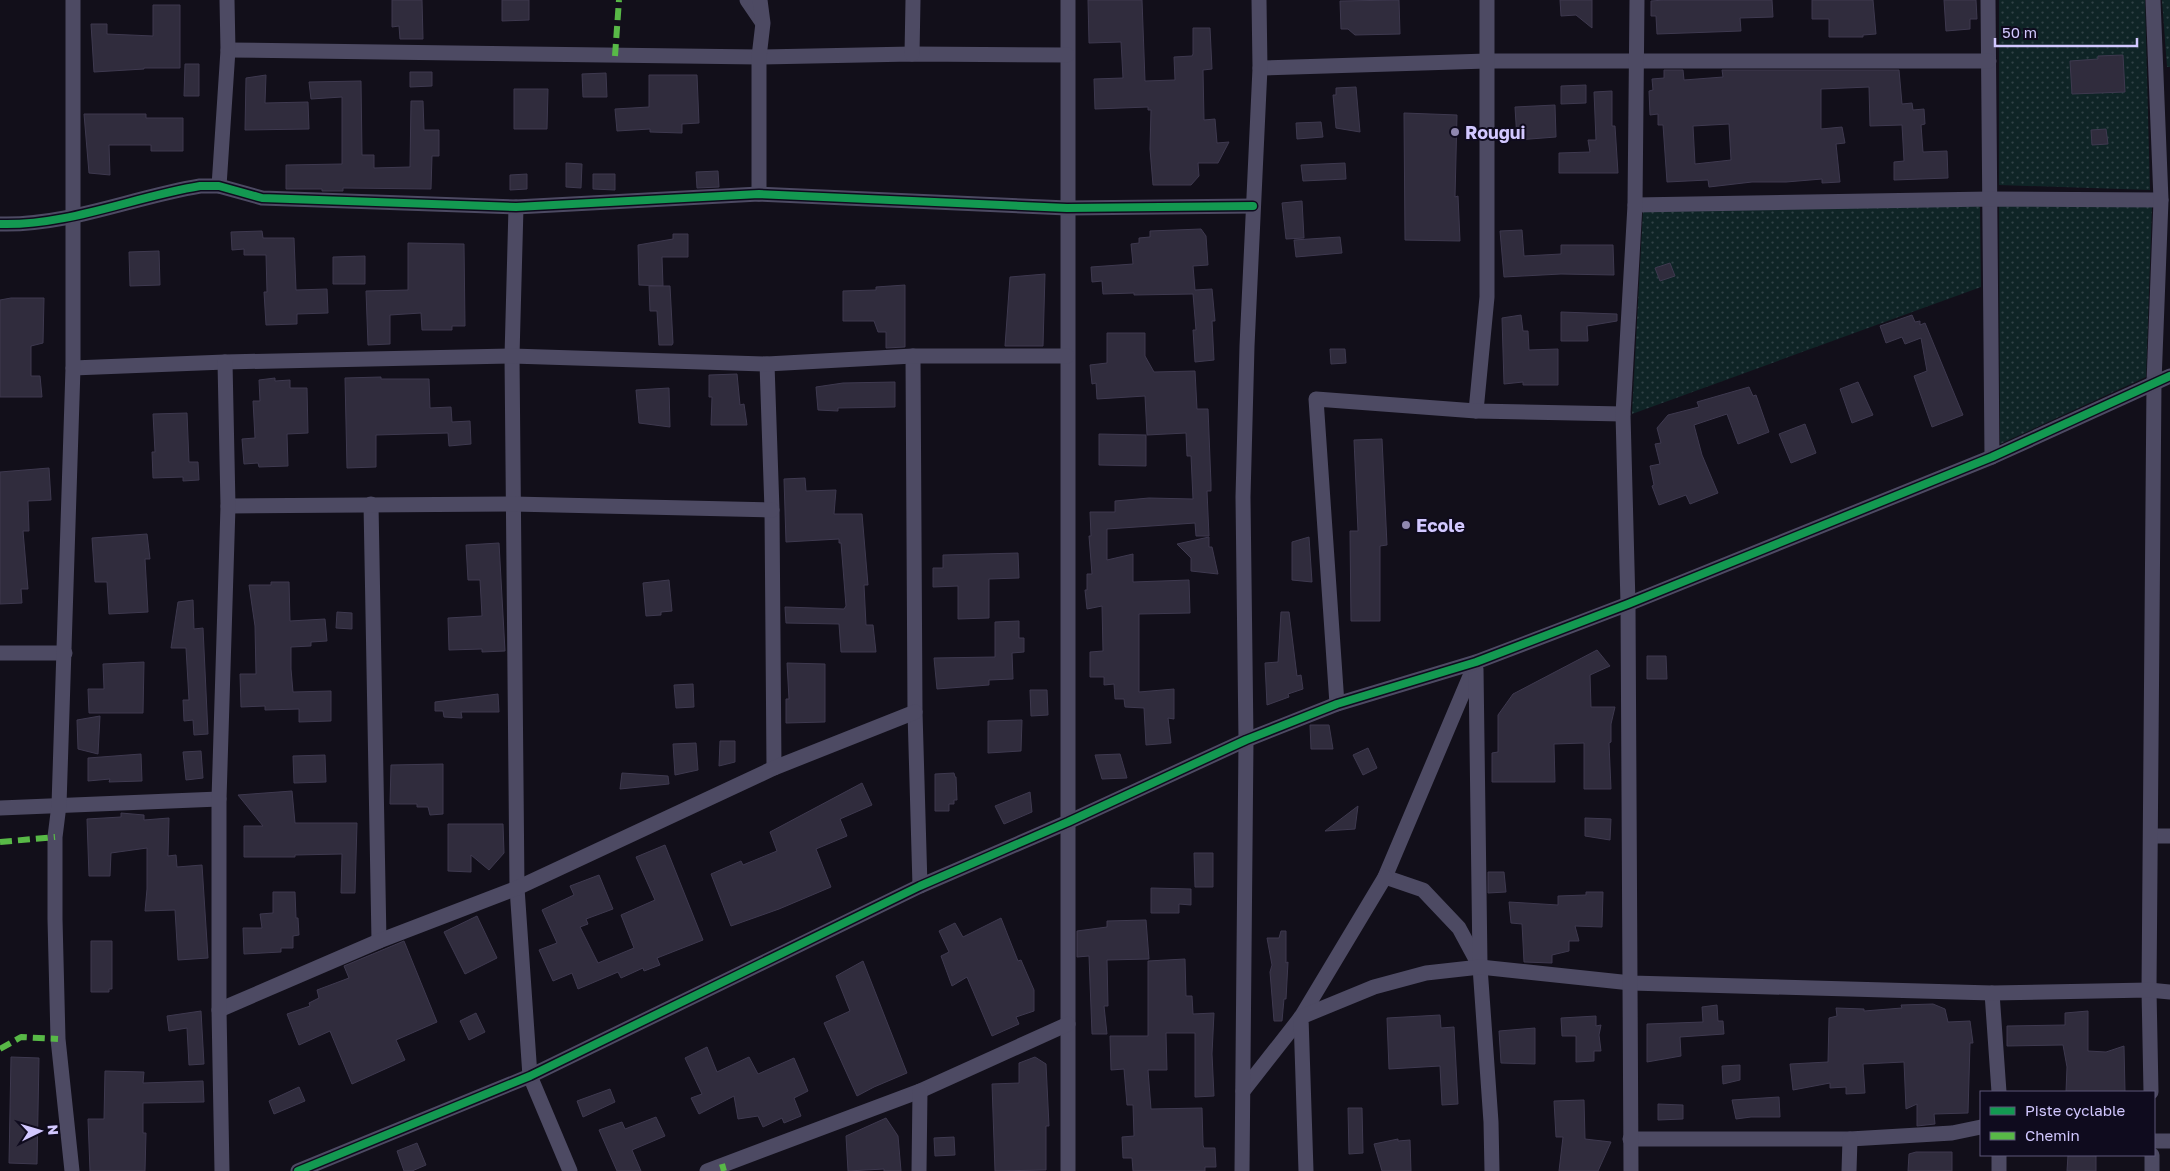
<svg xmlns="http://www.w3.org/2000/svg" width="2170" height="1171" font-family="'Golos Text',sans-serif">
  <defs>
    <pattern id="grass-dots" width="8" height="8" patternUnits="userSpaceOnUse" patternTransform="scale(1.25)"><rect width="8" height="8" fill="#0f2426"/><path d="M2 2h.1M6 6h.1" fill="none" stroke="#314247" stroke-width="1.8" stroke-linecap="round"/></pattern>
  </defs>
  <rect width="100%" height="100%" fill="#120f1a"/>
  <!-- grass -->
  <g fill="url(#grass-dots)">
    <polygon points="1999,0 2145,0 2150,190 1999,185"/>
    <polygon points="2162,0 2170,0 2170,67 2167,67"/>
    <polygon points="1980,204 1981,287 1632,414 1643,211"/>
    <polygon points="1999,205 2152,207 2146,377 2000,444"/>
  </g>
  <!-- building -->
  <g fill="#302c3d" stroke="#3e394f" fill-rule="evenodd">
    <polygon points="392,0 422,0 423,39 400,39 399,26 392,27"/>
    <polygon points="502,0 529,0 529,20 502,21"/>
    <polygon points="1088,0 1142,0 1145,81 1175,80 1174,57 1192,56 1193,54 1193,28 1210,28 1212,69 1203,70 1204,120 1215,119 1217,143 1229,142 1218,163 1198,163 1199,176 1191,185 1153,185 1150,149 1151,110 1148,110 1148,107 1095,109 1094,79 1123,78 1121,42 1089,43"/>
    <polygon points="1399,0 1400,34 1355,35 1348,29 1341,29 1340,1"/>
    <polygon points="1560,0 1592,0 1592,28 1576,15 1561,16"/>
    <polygon points="1664,0 1772,0 1773,17 1740,18 1741,31 1657,34 1656,16 1651,16 1651,1"/>
    <polygon points="1812,0 1873,0 1876,34 1863,35 1863,37 1829,37 1829,19 1812,19"/>
    <polygon points="1944,0 1976,0 1977,19 1970,19 1970,29 1946,31"/>
    <polygon points="153,5 180,5 180,68 144,68 144,69 94,72 91,24 107,24 107,34 153,36"/>
    <polygon points="2123,55 2125,92 2072,94 2070,61 2098,59 2098,56"/>
    <polygon points="185,64 199,64 199,96 184,96"/>
    <path d="M1664,70H1683L1684,80L1723,77L1722,70H1899L1902,104L1912,103L1913,110L1924,109L1925,124L1921,125L1923,152L1947,151L1948,178L1894,180V162L1904,161L1902,125L1870,126L1869,87L1821,89V129L1842,127L1845,143L1836,144L1840,182L1822,183V179L1786,182H1752L1709,187L1708,180L1667,182L1663,125H1658V114L1650,115L1649,91L1653,90L1652,79L1664,78ZM1729,124L1731,160L1695,164L1693,126Z"/>
    <polygon points="410,72 432,72 432,86 410,87"/>
    <polygon points="606,73 607,97 583,97 582,74"/>
    <polygon points="266,75 265,103 308,102 309,129 245,130 246,78"/>
    <polygon points="649,75 697,75 699,123 682,124 682,133 650,132 650,129 617,131 615,109 649,107"/>
    <polygon points="361,81 362,155 374,155 374,168 410,167 411,101 423,101 424,130 439,130 439,156 432,156 431,189 343,188 343,191 322,191 322,189 286,189 286,165 342,164 342,97 311,99 309,82"/>
    <polygon points="1586,85 1586,103 1561,104 1561,86"/>
    <polygon points="1356,87 1360,132 1336,128 1333,95 1336,95 1336,88"/>
    <polygon points="514,89 548,89 547,129 514,129"/>
    <polygon points="1612,91 1612,126 1615,126 1618,173 1559,173 1559,153 1590,152 1588,140 1596,140 1594,92"/>
    <polygon points="1555,105 1556,137 1517,140 1515,107"/>
    <polygon points="1404,113 1457,115 1455,197 1458,196 1460,241 1405,240"/>
    <polygon points="84,114 146,114 146,118 183,118 183,151 151,151 151,145 109,145 110,175 89,173"/>
    <polygon points="1321,122 1323,137 1297,139 1296,123"/>
    <polygon points="2106,129 2108,144 2092,145 2091,130"/>
    <polygon points="566,163 582,164 581,188 566,187"/>
    <polygon points="1345,163 1346,179 1303,181 1301,165"/>
    <polygon points="718,171 719,187 697,188 696,172"/>
    <polygon points="527,174 527,189 510,190 510,175"/>
    <polygon points="593,174 615,174 615,190 593,189"/>
    <polygon points="1302,201 1304,238 1286,239 1282,203"/>
    <polygon points="1201,229 1206,236 1208,265 1193,266 1195,290 1212,289 1215,321 1212,321 1214,360 1195,362 1193,330 1196,330 1193,294 1134,295 1134,293 1103,294 1102,281 1092,282 1091,267 1133,264 1131,244 1139,243 1139,238 1150,237 1150,231"/>
    <polygon points="1522,230 1524,256 1561,254 1561,245 1613,245 1614,275 1561,274 1504,277 1500,231"/>
    <polygon points="262,231 263,238 294,238 296,290 327,289 328,313 297,314 297,324 266,325 264,292 267,292 266,255 244,255 244,249 232,250 231,232"/>
    <polygon points="673,234 688,234 688,257 662,257 663,286 639,285 638,245 673,239"/>
    <polygon points="1340,237 1342,253 1296,257 1294,240"/>
    <polygon points="408,243 464,244 465,326 452,326 452,330 422,330 421,313 390,315 390,344 368,345 366,291 408,290"/>
    <polygon points="159,251 160,285 130,286 129,252"/>
    <polygon points="365,256 365,284 333,284 333,257"/>
    <polygon points="1670,263 1675,276 1660,281 1655,268"/>
    <polygon points="1045,274 1043,346 1005,346 1010,277"/>
    <polygon points="905,285 905,347 886,348 886,332 878,332 874,321 843,321 843,291 876,290 876,287"/>
    <polygon points="649,286 670,286 673,343 672,345 659,345 657,311 650,311"/>
    <polygon points="11,298 44,298 43,343 31,346 31,376 40,376 42,397 0,397 0,300"/>
    <polygon points="1561,312 1617,314 1617,321 1587,326 1588,341 1561,341"/>
    <polygon points="1521,315 1523,331 1528,331 1529,350 1558,349 1558,385 1523,385 1523,382 1504,384 1502,318"/>
    <polygon points="1912,315 1915,322 1920,321 1920,325 1925,323 1963,415 1932,427 1914,376 1927,371 1921,338 1905,344 1902,337 1886,343 1880,326"/>
    <polygon points="1107,333 1145,333 1145,356 1154,372 1195,371 1197,409 1208,409 1211,484 1211,491 1207,491 1209,536 1196,536 1195,523 1107,529 1107,560 1133,554 1133,582 1189,580 1190,613 1139,614 1139,692 1174,689 1174,719 1168,718 1171,743 1146,745 1144,708 1125,707 1124,699 1115,699 1114,684 1104,685 1104,677 1090,677 1090,652 1103,651 1102,606 1087,609 1085,590 1087,590 1087,574 1092,574 1089,536 1091,536 1090,512 1115,512 1115,501 1149,498 1193,499 1191,456 1187,456 1186,433 1147,435 1145,396 1097,399 1096,383 1092,384 1090,365 1107,363"/>
    <polygon points="1330,349 1345,349 1346,363 1331,364"/>
    <polygon points="737,374 740,405 744,404 747,425 711,425 712,397 709,397 709,375"/>
    <polygon points="381,377 381,379 429,379 430,408 451,407 452,422 470,421 471,444 449,446 448,433 376,435 376,467 347,468 345,378"/>
    <polygon points="275,378 275,381 290,380 290,388 307,388 308,433 287,434 288,466 259,467 258,463 244,464 242,439 255,438 253,401 260,401 259,380"/>
    <polygon points="895,382 895,407 838,408 838,411 818,410 816,387 843,383"/>
    <polygon points="1858,382 1873,415 1852,423 1840,389"/>
    <polygon points="1749,387 1753,396 1756,395 1769,432 1738,444 1727,414 1694,425 1702,455 1718,493 1690,504 1686,495 1659,505 1652,486 1654,485 1650,466 1660,464 1655,444 1661,443 1657,428 1668,415 1699,407 1697,402"/>
    <polygon points="669,388 670,427 639,423 636,390"/>
    <polygon points="187,413 189,462 198,462 199,480 183,481 183,477 153,478 152,452 155,452 153,414"/>
    <polygon points="1805,424 1816,453 1791,463 1779,434"/>
    <polygon points="1099,434 1146,435 1146,466 1099,465"/>
    <polygon points="1382,439 1387,545 1380,546 1380,621 1351,621 1350,531 1358,531 1354,440"/>
    <polygon points="49,468 51,500 28,501 29,531 23,531 28,589 21,589 22,603 0,604 0,472"/>
    <polygon points="805,478 806,491 836,490 834,514 862,514 868,585 864,585 866,625 873,625 876,652 841,652 839,624 786,623 785,607 844,609 846,606 841,543 839,543 839,539 786,542 784,479"/>
    <polygon points="147,534 150,559 145,559 148,612 109,614 107,582 95,582 92,538"/>
    <polygon points="1209,537 1209,547 1212,547 1218,574 1191,571 1191,558 1177,544"/>
    <polygon points="1309,537 1312,582 1292,580 1292,542"/>
    <polygon points="499,543 505,651 482,652 482,649 449,650 448,618 482,616 480,580 468,580 466,545"/>
    <polygon points="1018,553 1019,578 989,579 989,618 958,619 958,586 933,587 933,568 943,568 943,555"/>
    <polygon points="669,580 672,611 661,612 661,615 646,616 643,583"/>
    <polygon points="271,582 289,582 290,621 325,619 327,641 311,642 311,646 291,647 291,669 293,692 331,691 331,721 299,722 299,709 265,710 265,706 241,707 240,674 256,674 255,626 249,585 271,585"/>
    <polygon points="193,600 194,629 203,628 208,734 194,735 193,720 184,721 183,700 189,700 186,648 171,648 178,602"/>
    <polygon points="337,612 352,613 352,629 336,628"/>
    <polygon points="1281,612 1289,612 1297,676 1301,675 1303,689 1288,694 1289,697 1267,705 1265,663 1278,662"/>
    <polygon points="1019,621 1019,638 1024,638 1024,652 1012,653 1013,679 989,680 989,685 937,689 934,658 995,657 995,622"/>
    <polygon points="1597,650 1610,666 1590,675 1591,707 1615,707 1611,724 1611,742 1609,743 1611,789 1584,789 1584,743 1554,744 1555,782 1492,782 1492,753 1498,752 1498,715 1513,694"/>
    <polygon points="1647,656 1666,656 1667,679 1647,679"/>
    <polygon points="144,662 143,713 89,713 88,689 104,689 103,664"/>
    <polygon points="787,663 825,664 825,722 786,723 786,699 789,699"/>
    <polygon points="693,684 694,707 676,708 674,685"/>
    <polygon points="1030,690 1047,690 1048,715 1031,716"/>
    <polygon points="498,694 499,712 461,712 462,718 444,717 443,711 435,711 435,702"/>
    <polygon points="100,716 98,754 78,749 77,720"/>
    <polygon points="1022,720 1021,751 988,753 988,721"/>
    <polygon points="1310,725 1329,725 1333,749 1311,749"/>
    <polygon points="720,741 735,741 735,762 719,766"/>
    <polygon points="696,743 698,770 675,775 673,744"/>
    <polygon points="1368,748 1377,768 1363,775 1353,755"/>
    <polygon points="201,751 203,778 186,780 183,752"/>
    <polygon points="141,754 142,781 109,782 110,779 88,781 88,758"/>
    <polygon points="1120,754 1127,778 1102,779 1095,755"/>
    <polygon points="325,755 326,782 294,783 293,756"/>
    <polygon points="443,764 443,814 430,815 428,807 417,807 417,804 390,804 391,765"/>
    <polygon points="622,773 668,776 669,784 620,789"/>
    <polygon points="954,773 955,777 956,777 957,800 954,800 954,804 949,804 949,811 935,811 935,774"/>
    <polygon points="862,783 872,805 840,819 847,836 816,849 831,887 779,909 731,926 711,874 741,861 743,865 777,851 770,832"/>
    <polygon points="292,791 295,823 357,823 355,893 341,893 342,854 295,855 295,857 244,857 244,826 263,826 238,795"/>
    <polygon points="1030,792 1032,812 1004,824 995,806"/>
    <polygon points="1358,806 1355,829 1325,831"/>
    <polygon points="121,813 144,815 144,820 169,818 168,856 176,855 177,867 202,865 208,958 178,960 175,910 145,911 147,889 147,848 111,853 110,876 89,876 87,819 121,817"/>
    <polygon points="1585,818 1611,819 1610,840 1585,836"/>
    <polygon points="448,824 503,824 504,853 489,870 471,855 471,872 448,871"/>
    <polygon points="665,845 703,940 657,958 660,965 644,971 643,968 621,978 618,972 578,989 572,973 553,981 539,950 557,943 542,910 574,895 570,886 599,875 613,909 586,919 588,924 580,927 598,963 634,948 621,915 655,900 636,857"/>
    <polygon points="1194,853 1213,853 1213,887 1195,887"/>
    <polygon points="1488,872 1504,872 1506,892 1488,893"/>
    <polygon points="1151,888 1191,889 1191,905 1179,904 1179,913 1151,913"/>
    <polygon points="273,892 295,892 296,918 298,918 299,935 293,936 293,948 281,948 281,952 244,954 243,928 262,928 260,914 273,913"/>
    <polygon points="1586,892 1603,892 1602,927 1575,926 1579,941 1569,941 1569,951 1552,955 1552,963 1524,962 1522,924 1511,923 1509,902 1558,905 1558,896 1586,895"/>
    <polygon points="477,916 497,958 465,974 444,932"/>
    <polygon points="1001,918 1018,961 1021,960 1034,990 1034,1011 1016,1017 1019,1024 992,1036 967,977 952,986 941,956 949,952 939,931 955,923 963,937"/>
    <polygon points="1146,920 1149,959 1107,960 1108,1006 1104,1006 1107,1034 1092,1034 1089,956 1077,957 1077,931 1107,927 1107,921"/>
    <polygon points="1281,931 1286,931 1286,963 1288,962 1286,999 1284,999 1282,1021 1274,1021 1270,972 1272,965 1267,938 1279,938"/>
    <polygon points="91,941 112,941 112,989 109,989 109,992 91,992"/>
    <polygon points="404,941 437,1022 396,1040 405,1060 352,1084 330,1031 299,1045 287,1014 310,1006 309,1003 319,998 317,990 349,978 344,966"/>
    <polygon points="1185,959 1186,996 1192,996 1193,1014 1214,1013 1212,1054 1214,1096 1195,1097 1195,1033 1166,1033 1167,1070 1148,1070 1151,1109 1202,1108 1203,1145 1204,1148 1215,1148 1216,1167 1205,1167 1205,1171 1133,1171 1132,1158 1123,1158 1122,1137 1134,1136 1133,1105 1127,1105 1124,1069 1111,1070 1110,1036 1148,1036 1148,961"/>
    <polygon points="863,961 907,1073 874,1087 857,1096 824,1023 850,1011 836,976"/>
    <polygon points="1933,1004 1945,1009 1948,1022 1970,1021 1973,1043 1970,1043 1968,1113 1934,1114 1935,1124 1917,1126 1917,1104 1906,1109 1904,1062 1863,1064 1865,1093 1846,1094 1846,1087 1830,1088 1830,1083 1793,1090 1790,1064 1828,1062 1829,1018 1837,1016 1836,1008 1864,1009 1864,1011 1902,1008 1901,1005"/>
    <polygon points="1717,1005 1718,1021 1723,1021 1724,1034 1680,1037 1681,1056 1647,1062 1647,1024 1703,1022 1702,1007"/>
    <polygon points="201,1011 204,1064 189,1065 187,1028 169,1031 167,1016"/>
    <polygon points="2088,1011 2088,1051 2106,1052 2124,1046 2125,1092 2066,1092 2067,1067 2063,1045 2007,1046 2007,1026 2065,1025 2065,1013"/>
    <polygon points="476,1013 485,1032 469,1040 460,1021"/>
    <polygon points="1440,1015 1441,1028 1454,1027 1458,1104 1442,1105 1440,1066 1389,1069 1387,1018"/>
    <polygon points="1596,1016 1596,1026 1601,1025 1599,1035 1601,1051 1594,1051 1594,1061 1576,1062 1576,1036 1562,1036 1561,1018"/>
    <polygon points="1535,1028 1535,1064 1501,1063 1499,1031"/>
    <polygon points="707,1047 717,1072 749,1057 758,1074 794,1058 808,1091 794,1098 801,1116 784,1123 782,1118 763,1127 758,1116 738,1119 734,1096 699,1114 691,1098 702,1094 685,1058"/>
    <polygon points="11,1057 39,1058 37,1164 9,1163"/>
    <polygon points="1035,1057 1046,1064 1049,1126 1046,1126 1046,1170 995,1171 992,1084 1019,1083 1019,1063"/>
    <polygon points="1740,1065 1740,1080 1723,1084 1722,1066"/>
    <polygon points="105,1071 144,1072 143,1083 203,1081 204,1102 143,1103 143,1133 146,1133 145,1171 90,1171 88,1119 104,1119"/>
    <polygon points="299,1087 305,1101 274,1114 269,1101"/>
    <polygon points="610,1089 615,1102 583,1117 577,1101"/>
    <polygon points="1779,1097 1780,1117 1751,1117 1736,1119 1732,1100"/>
    <polygon points="1584,1100 1585,1139 1611,1142 1598,1171 1559,1171 1563,1137 1556,1137 1554,1101"/>
    <polygon points="1658,1104 1683,1105 1683,1119 1658,1120"/>
    <polygon points="1348,1108 1362,1108 1363,1153 1349,1154"/>
    <polygon points="656,1117 665,1136 632,1150 641,1171 617,1171 599,1130 622,1122 625,1129"/>
    <polygon points="886,1118 898,1136 901,1171 884,1171 884,1169 848,1171 846,1136"/>
    <polygon points="954,1137 955,1155 935,1156 934,1138"/>
    <polygon points="1398,1139 1398,1141 1410,1140 1411,1171 1382,1171 1374,1144"/>
    <polygon points="417,1143 426,1165 412,1171 404,1171 397,1151"/>
    <polygon points="1916,1152 1952,1152 1952,1171 1908,1171 1909,1154"/>
    <polygon points="2068,1155 2096,1155 2096,1171 2067,1171"/>
  </g>
  <g fill="none" stroke-linecap="round" stroke-linejoin="round">
    <!-- street -->
    <g stroke="#4d4a63" stroke-width="15">
      <polyline points="747,0 762,22"/>
      <polyline points="1068,0 1068,1171"/>
      <polyline points="1988,0 1992,457"/>
      <polyline points="228,50 759,57 912,54 1067,55"/>
      <polyline points="912,54 913,0"/>
      <polyline points="1260,68 1487,61 1989,61"/>
      <polyline points="219,186 228,50 227,0"/>
      <polyline points="759,194 759,57 763,23 760,0"/>
      <polyline points="1635,205 1990,199 2161,200"/>
      <polyline points="516,207 512,356 517,888 530,1076 570,1171"/>
      <path d="M0,224C68,226 133,197 200,186H219L262,198L516,207L759,194L1067,208L1253,206"/>
      <polyline points="913,356 915,712 920,886"/>
      <polyline points="767,364 772,510 774,768"/>
      <polyline points="73,368 225,362 512,356 767,364 913,356 1067,356"/>
      <polyline points="1476,411 1487,297 1487,0"/>
      <polyline points="371,504 379,941"/>
      <polyline points="228,506 513,504 772,510"/>
      <polyline points="0,653 65,653"/>
      <polyline points="1476,662 1385,877 1423,890 1459,928 1480,967 1491,1122 1492,1171"/>
      <polyline points="1476,669 1480,963"/>
      <polyline points="1337,704 1316,399 1476,411 1623,414"/>
      <polyline points="0,808 219,799"/>
      <polyline points="2152,836 2170,836"/>
      <polyline points="1992,993 1999,1092"/>
      <polyline points="219,1010 379,941 517,888 774,768 915,712"/>
      <polyline points="1243,1091 1301,1017 1385,877"/>
      <polyline points="2151,1092 2149,990 2154,382 2161,200 2153,0"/>
      <polyline points="1630,1139 1850,1139 1952,1133 1981,1127"/>
      <polyline points="2154,1141 2170,1141"/>
      <polyline points="72,1171 58,1039 55,919 55,837 59,805 73,368 73,0"/>
      <polyline points="222,1171 219,1010 219,799 228,506 225,362"/>
      <polyline points="298,1171 530,1076 920,886 1068,822 1246,740 1337,704 1476,662 1628,604 1992,457 2170,376"/>
      <polyline points="707,1171 920,1091 1068,1024"/>
      <polyline points="919,1171 920,1091"/>
      <polyline points="1242,1171 1246,740 1243,497 1247,346 1260,68 1259,0"/>
      <polyline points="1306,1171 1301,1017 1374,987 1426,973 1480,967 1631,983 1992,993 2149,990 2170,992"/>
      <polyline points="1631,1171 1628,604 1623,414 1635,205 1637,0"/>
      <polyline points="1849,1171 1850,1139"/>
      <polyline points="1999,1171 1999,1155"/>
      <polyline points="2152,1171 2152,1155"/>
    </g>
    <!-- quiet -->
    <g stroke="#58b947" stroke-width="6" stroke-dasharray="12 6" stroke-linecap="butt">
      <polyline points="615,56 619,0"/>
      <polyline points="0,842 55,837"/>
      <polyline points="0,1049 21,1037 58,1039"/>
      <polyline points="722,1164 724,1171"/>
    </g>
    <!-- cycleway casing -->
    <g stroke="#0f0b1e" stroke-width="11">
      <g id="cycleway">
        <path d="M0,224C68,226 133,197 200,186H219L262,198L516,207L759,194L1067,208L1253,206"/>
        <polyline points="298,1171 530,1076 920,886 1068,822 1246,740 1337,704 1476,662 1628,604 1992,457 2170,376"/>
      </g>
    </g>
    <!-- cycleway -->
    <use href="#cycleway" stroke="#139951" stroke-width="8"/>
  </g>
  <!-- markers -->
  <g fill="#8f87af" stroke="#0f0b1e" stroke-width="2">
    <circle cx="1455" cy="132" r="5"/>
    <circle cx="1406" cy="525" r="5"/>
  </g>
  <g text-anchor="middle" dominant-baseline="central" stroke-width="4" stroke-linejoin="round" paint-order="stroke">
    <!-- poi labels -->
    <g font-size="18" font-weight="bold" fill="#d2c8ff" stroke="#0f0b1e" text-anchor="start">
      <text x="1465" y="132">Rougui</text>
      <text x="1416" y="525">Ecole</text>
    </g>
  </g>
  <!-- legend -->
  <rect x="1980" y="1091" width="175" height="65" fill="#0f0b1e" stroke="#5d5778"/>
  <rect x="1990" y="1107" width="25" height="8" fill="#139951" stroke="#5d5778"/>
  <text x="2025" y="1116" font-size="15" fill="#d2c8ff">Piste cyclable</text>
  <rect x="1990" y="1132" width="25" height="8" fill="#58b947" stroke="#5d5778"/>
  <text x="2025" y="1141" font-size="15" fill="#d2c8ff">Chemin</text>
  <!-- north arrow -->
  <g transform="translate(40 1131) rotate(85)" stroke="#0f0b1e" stroke-width="4" paint-order="stroke">
  <path d="M0-4L9 19L0 12L-9 19Z" fill="#d2c8ff"/>
  <text y="-8" font-size="14" font-weight="bold" text-anchor="middle" fill="#d2c8ff">N</text>
  </g>
  <!-- scale -->
  <path d="M1995 38v8h142v-8" fill="none" stroke="#d2c8ff" stroke-width="2.5"/>
  <text x="2002" y="38" font-size="15" fill="#d2c8ff" stroke="#0f0b1e" stroke-width="4" paint-order="stroke">50 m</text>
</svg>
